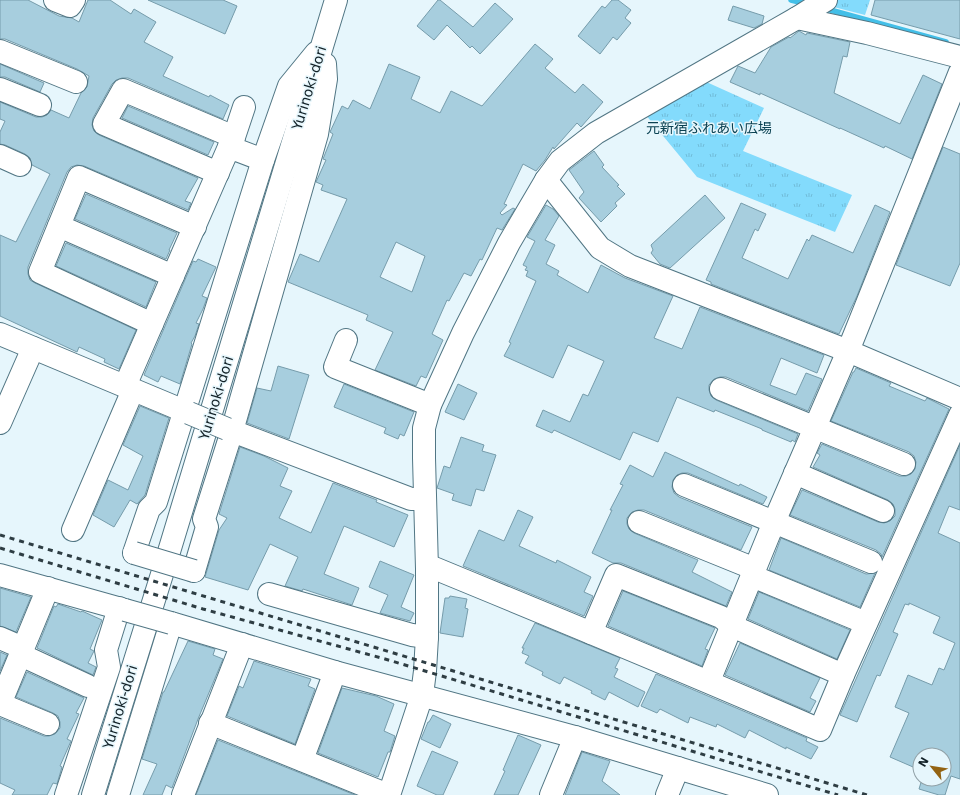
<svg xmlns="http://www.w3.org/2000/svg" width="960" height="795" font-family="'DejaVu Sans','Noto Sans JP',sans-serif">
  <defs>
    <pattern id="park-tufts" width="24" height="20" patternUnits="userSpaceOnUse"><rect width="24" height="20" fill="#83dbfc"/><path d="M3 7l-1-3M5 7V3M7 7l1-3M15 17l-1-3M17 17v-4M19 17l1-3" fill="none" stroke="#70bcd8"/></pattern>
  </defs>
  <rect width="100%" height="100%" fill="#e6f6fc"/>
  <!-- park -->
  <g fill="url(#park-tufts)">
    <polygon points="833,0 870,0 865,15 826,5"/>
    <polygon points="702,80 764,108 743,151 852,195 835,232 697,177 645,114"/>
  </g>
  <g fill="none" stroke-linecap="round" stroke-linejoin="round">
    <!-- stream -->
    <g stroke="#43bfe8" stroke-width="5.5">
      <polyline points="791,0 807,4"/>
      <polyline points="823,8 946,42"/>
    </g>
  </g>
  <!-- building -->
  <g fill="#a7cede" stroke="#769cab" fill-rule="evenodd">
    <polygon points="0,0 28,0 59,16 72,18 79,22 88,0 110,0 131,14 134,9 156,22 144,42 173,57 163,76 209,97 210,95 229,105 223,119 128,78 122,78 116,80 112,84 93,118 92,125 94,131 99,135 198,178 185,201 191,203 188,210 84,166 77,165 71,167 67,172 28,267 28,274 30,280 35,283 136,330 119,369 104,362 105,359 79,347 77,352 0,316 0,235 16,242 50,174 32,165 30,158 25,154 5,145 0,144 0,132 5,121 0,119 0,102 36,117 42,117 47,115 51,110 69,118 81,93 87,87 89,76 77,69 5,39 0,39"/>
    <polygon points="148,0 223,0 237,6 225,34"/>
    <polygon points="438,0 440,0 473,27 495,3 513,19 480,54 472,46 470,48 447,25 434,40 417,26"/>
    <polygon points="612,0 618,0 631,10 625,18 631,23 617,40 613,37 600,54 578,36 602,6 605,8"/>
    <polygon points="875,0 960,0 960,39 871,15"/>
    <polygon points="733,6 764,16 762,24 754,28 728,20"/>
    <polygon points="799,31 806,35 807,33 850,42 847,57 843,56 834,93 900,124 923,75 942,84 912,159 885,146 884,148 840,128 840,129 760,93 760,95 730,82 738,66 755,73 771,47 789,37 790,38"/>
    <path d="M535,44L553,59L545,68L575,93L583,84L603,102L581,127L577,123L554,149L553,147L545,160L536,171L523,164L504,204L507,205L500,213L502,215L513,208L515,209L502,230L497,228L482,260L480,259L471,276L464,273L449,301L447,300L432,334L443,340L426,378L421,376L416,386L375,370L393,332L366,320L368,315L288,282L300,254L319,262L347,199L321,190L323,185L316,182L326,160L323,159L333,134L330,132L342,106L348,109L353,100L370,109L389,64L420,77L411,99L440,113L451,91L482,106ZM396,242L425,256L412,292L380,277Z"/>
    <polygon points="0,64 44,83 40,92 5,77 0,77"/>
    <polygon points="128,106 214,142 208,155 122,118"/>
    <polygon points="943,147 960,154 960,263 950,286 896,265"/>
    <polygon points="594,151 604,165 602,167 619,185 617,186 625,194 615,203 617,206 601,222 579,198 584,192 569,170"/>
    <polygon points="86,194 177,233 169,250 170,250 166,259 75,219"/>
    <polygon points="705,195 725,218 670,268 660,264 651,253 653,250 651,245"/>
    <polygon points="741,203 766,214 758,231 755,229 742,258 788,279 807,239 809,241 812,235 853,253 875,205 890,212 857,296 839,334 711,284 711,282 706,280"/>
    <polygon points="546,205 553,209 559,216 545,240 555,245 546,264 559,271 557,275 588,293 601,265 625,278 673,296 654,338 682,349 700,307 824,355 817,373 781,358 770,385 796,395 806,373 822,379 808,411 726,377 720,377 714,379 709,385 709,390 711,396 716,400 798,434 795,442 792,440 791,442 762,430 762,429 715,410 714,412 677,397 658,442 633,432 620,460 554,430 552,433 536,426 543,410 570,422 583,394 588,396 604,361 568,345 553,378 504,356 511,343 509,342 536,281 526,276 528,271 525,270 527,267 523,265 535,241 527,237"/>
    <polygon points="66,243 156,282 146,307 56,266"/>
    <polygon points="198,259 216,267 202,296 207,298 203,309 196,323 199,324 195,336 191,343 192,344 180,384 161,376 158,382 144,375 193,261 196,262"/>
    <polygon points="278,366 309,375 289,439 247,423 257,388 271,391"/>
    <polygon points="856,368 891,383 889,386 925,401 927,398 949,409 882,557 881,554 876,550 790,515 802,490 878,522 884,523 890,521 895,516 895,509 893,504 888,500 813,467 820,455 817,453 822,444 899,476 906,476 911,474 915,469 916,462 914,456 909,452 831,421 853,372 854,372"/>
    <polygon points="344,384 414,412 404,436 400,434 398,439 384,433 386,428 334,407"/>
    <polygon points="458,384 477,393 464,420 445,412"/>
    <polygon points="140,406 169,418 145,495 137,504 130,500 114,527 93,515 108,480 128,490 143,456 123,445"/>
    <polygon points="461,437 484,445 482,451 496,455 484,491 476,489 471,506 452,500 454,494 437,488 444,466 450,468"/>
    <polygon points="960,445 960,510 949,506 938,533 960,543 960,779 951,776 945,795 939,795 919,789 922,779 944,779 944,755 920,755 920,770 890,757 909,713 895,707 908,675 932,685 939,668 944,670 955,643 933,633 940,617 909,603 909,605 905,604 893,632 898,634 880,676 877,675 857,722 840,715"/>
    <polygon points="240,447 264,456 288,468 280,486 292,491 279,518 311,533 333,483 377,500 376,502 408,515 394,547 344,526 324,574 359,588 352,605 303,589 302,591 285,586 298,557 270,544 248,590 205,577 219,530 227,518 219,514"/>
    <polygon points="665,452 739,486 740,484 767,497 763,504 688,473 682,473 677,475 673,480 672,487 674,493 679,497 752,527 741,550 644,510 638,510 632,512 627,518 627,524 629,529 634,533 698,560 692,572 732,592 726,606 621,563 613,563 592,553 612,510 610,510 623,485 620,484 630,465 653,477"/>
    <polygon points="518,510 533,517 519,546 556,563 557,560 591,577 584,592 593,596 584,616 463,566 479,530 504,541"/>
    <polygon points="781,538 866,574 875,573 860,607 769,570"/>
    <polygon points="380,561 414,575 401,607 414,613 410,621 380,613 388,595 369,587"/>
    <polygon points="0,588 31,597 16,632 0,626"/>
    <polygon points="623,591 715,628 705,649 708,650 702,666 608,626"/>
    <polygon points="759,592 850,630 837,659 748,619"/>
    <polygon points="450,596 467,599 465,608 468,609 463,637 440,633 445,598 449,598"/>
    <polygon points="58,604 81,612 82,611 102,620 90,649 94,651 88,663 96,667 93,675 37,648 54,606 56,607"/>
    <polygon points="535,623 620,658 615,668 618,669 614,677 645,692 638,707 609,692 605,700 591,693 592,691 564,677 560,684 542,675 543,672 525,663 529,656 522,653 524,648 522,648"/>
    <polygon points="188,641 215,649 213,655 223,659 198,719 172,788 166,785 162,795 143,795 157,764 142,759 163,692 164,692"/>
    <polygon points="740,643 820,678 810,698 816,701 810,712 725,675"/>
    <polygon points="0,652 7,655 0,671"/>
    <polygon points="254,661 311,679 308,686 315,689 295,744 227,716 239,686 243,688"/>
    <polygon points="27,672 84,698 76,713 79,714 67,739 71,741 60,766 62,767 57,784 53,783 47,795 12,795 15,790 0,783 0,718 44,736 49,736 55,734 60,728 60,722 58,716 53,713 16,697"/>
    <polygon points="656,674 807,738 806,741 818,747 811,759 786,747 786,749 749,730 745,738 717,724 716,727 690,717 688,723 660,709 657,713 641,706"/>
    <polygon points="342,688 376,696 394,704 384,731 395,736 390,752 388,752 378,777 318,753"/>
    <polygon points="433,715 451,724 440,748 421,739 428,722 429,722"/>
    <polygon points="518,735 541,745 518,795 494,795 505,771 503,770"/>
    <polygon points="218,740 355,795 196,795"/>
    <polygon points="432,751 458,762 443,795 437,795 417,786"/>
    <polygon points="582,752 610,761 602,781 620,795 565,795"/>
  </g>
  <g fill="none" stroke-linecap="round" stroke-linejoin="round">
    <!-- minor casing -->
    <g stroke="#517684" stroke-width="24">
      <g id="minor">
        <polyline points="55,0 70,6 74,0"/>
        <polyline points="797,18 867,33 960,57"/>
        <polyline points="0,51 76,82"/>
        <polyline points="0,89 40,105"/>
        <polyline points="234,137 244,107"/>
        <polyline points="0,156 20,165"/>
        <polyline points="218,173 104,124 123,90 234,137 229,147"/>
        <polyline points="546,180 600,248 630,266 848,351 960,399"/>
        <polyline points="59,226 173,276"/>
        <polyline points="152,324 40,272 79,177 195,227"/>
        <polyline points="0,334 189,413"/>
        <polyline points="346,340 335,367 430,405"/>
        <polyline points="125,386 229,147 263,160"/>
        <polyline points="721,389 904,464"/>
        <polyline points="0,423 33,348"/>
        <polyline points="227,429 411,499 425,499"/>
        <polyline points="795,473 883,511"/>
        <polyline points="684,485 871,562"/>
        <polyline points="639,522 755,569"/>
        <polyline points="73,530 133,390"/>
        <polyline points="134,553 149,509 156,502 263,160 289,86 316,53"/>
        <path d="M427,569L434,568C563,621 692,674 820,730L843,675L960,415"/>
        <polyline points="194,571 207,527 204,519 232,431 317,134 326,79 325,64"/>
        <polyline points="0,575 125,610"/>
        <polyline points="752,576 866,623"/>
        <polyline points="269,594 412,635 427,637"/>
        <polyline points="591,633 616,575 721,617 732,626 843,675"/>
        <polyline points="0,638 23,648"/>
        <polyline points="21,655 88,686"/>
        <polyline points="709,681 774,522 848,351 960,72"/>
        <polyline points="0,704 48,588"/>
        <polyline points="0,704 48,724"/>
        <polyline points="210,723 388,795"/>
        <polyline points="302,760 335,672"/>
        <polyline points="66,795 109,667 106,650 119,608"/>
        <polyline points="93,795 168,555 336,0"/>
        <polyline points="118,795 171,623 335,672 575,737 767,795"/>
        <polyline points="183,795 242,644"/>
        <polyline points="389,795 422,695 425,671 427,637 427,569 424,458 424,428 430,405 463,333 509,243 546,180 560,161 596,133 797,18 826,0"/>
        <polyline points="551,795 575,737"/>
        <polyline points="667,795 678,768"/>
      </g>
    </g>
    <!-- minor -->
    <use href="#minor" stroke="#fff" stroke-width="22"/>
    <!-- rail -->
    <g stroke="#2e3d43" stroke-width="3" stroke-dasharray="5 5" stroke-linecap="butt">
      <polyline points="0,535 867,795"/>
      <polyline points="0,548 203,609 385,659 838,795"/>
    </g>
    <!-- minor-bridge casing -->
    <g stroke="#517684" stroke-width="24" stroke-linecap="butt">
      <g id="minor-bridge">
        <polyline points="189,413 227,429"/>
        <polyline points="134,553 194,571"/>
        <polyline points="125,610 171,623"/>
      </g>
    </g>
    <!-- minor-bridge -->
    <use href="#minor-bridge" stroke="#fff" stroke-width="22"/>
  </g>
  <g text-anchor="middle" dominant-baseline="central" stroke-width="3" stroke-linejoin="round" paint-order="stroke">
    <!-- street labels -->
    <g font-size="14" fill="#122127" stroke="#e6f6fc">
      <text transform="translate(309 88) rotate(-73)">Yurinoki-dori</text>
      <text transform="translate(216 398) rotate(-73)">Yurinoki-dori</text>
      <text transform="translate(120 707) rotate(-73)">Yurinoki-dori</text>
    </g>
    <!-- park labels -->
    <g font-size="14" fill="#0a4152" stroke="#e6f6fc">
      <text x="709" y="128">元新宿ふれあい広場</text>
    </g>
  </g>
  <!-- north arrow -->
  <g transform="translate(932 767) rotate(300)"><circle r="19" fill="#e6f6fc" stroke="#91a1a7"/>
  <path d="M0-3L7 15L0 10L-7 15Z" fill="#936312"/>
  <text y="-6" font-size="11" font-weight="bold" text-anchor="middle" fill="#122127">N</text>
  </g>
</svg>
